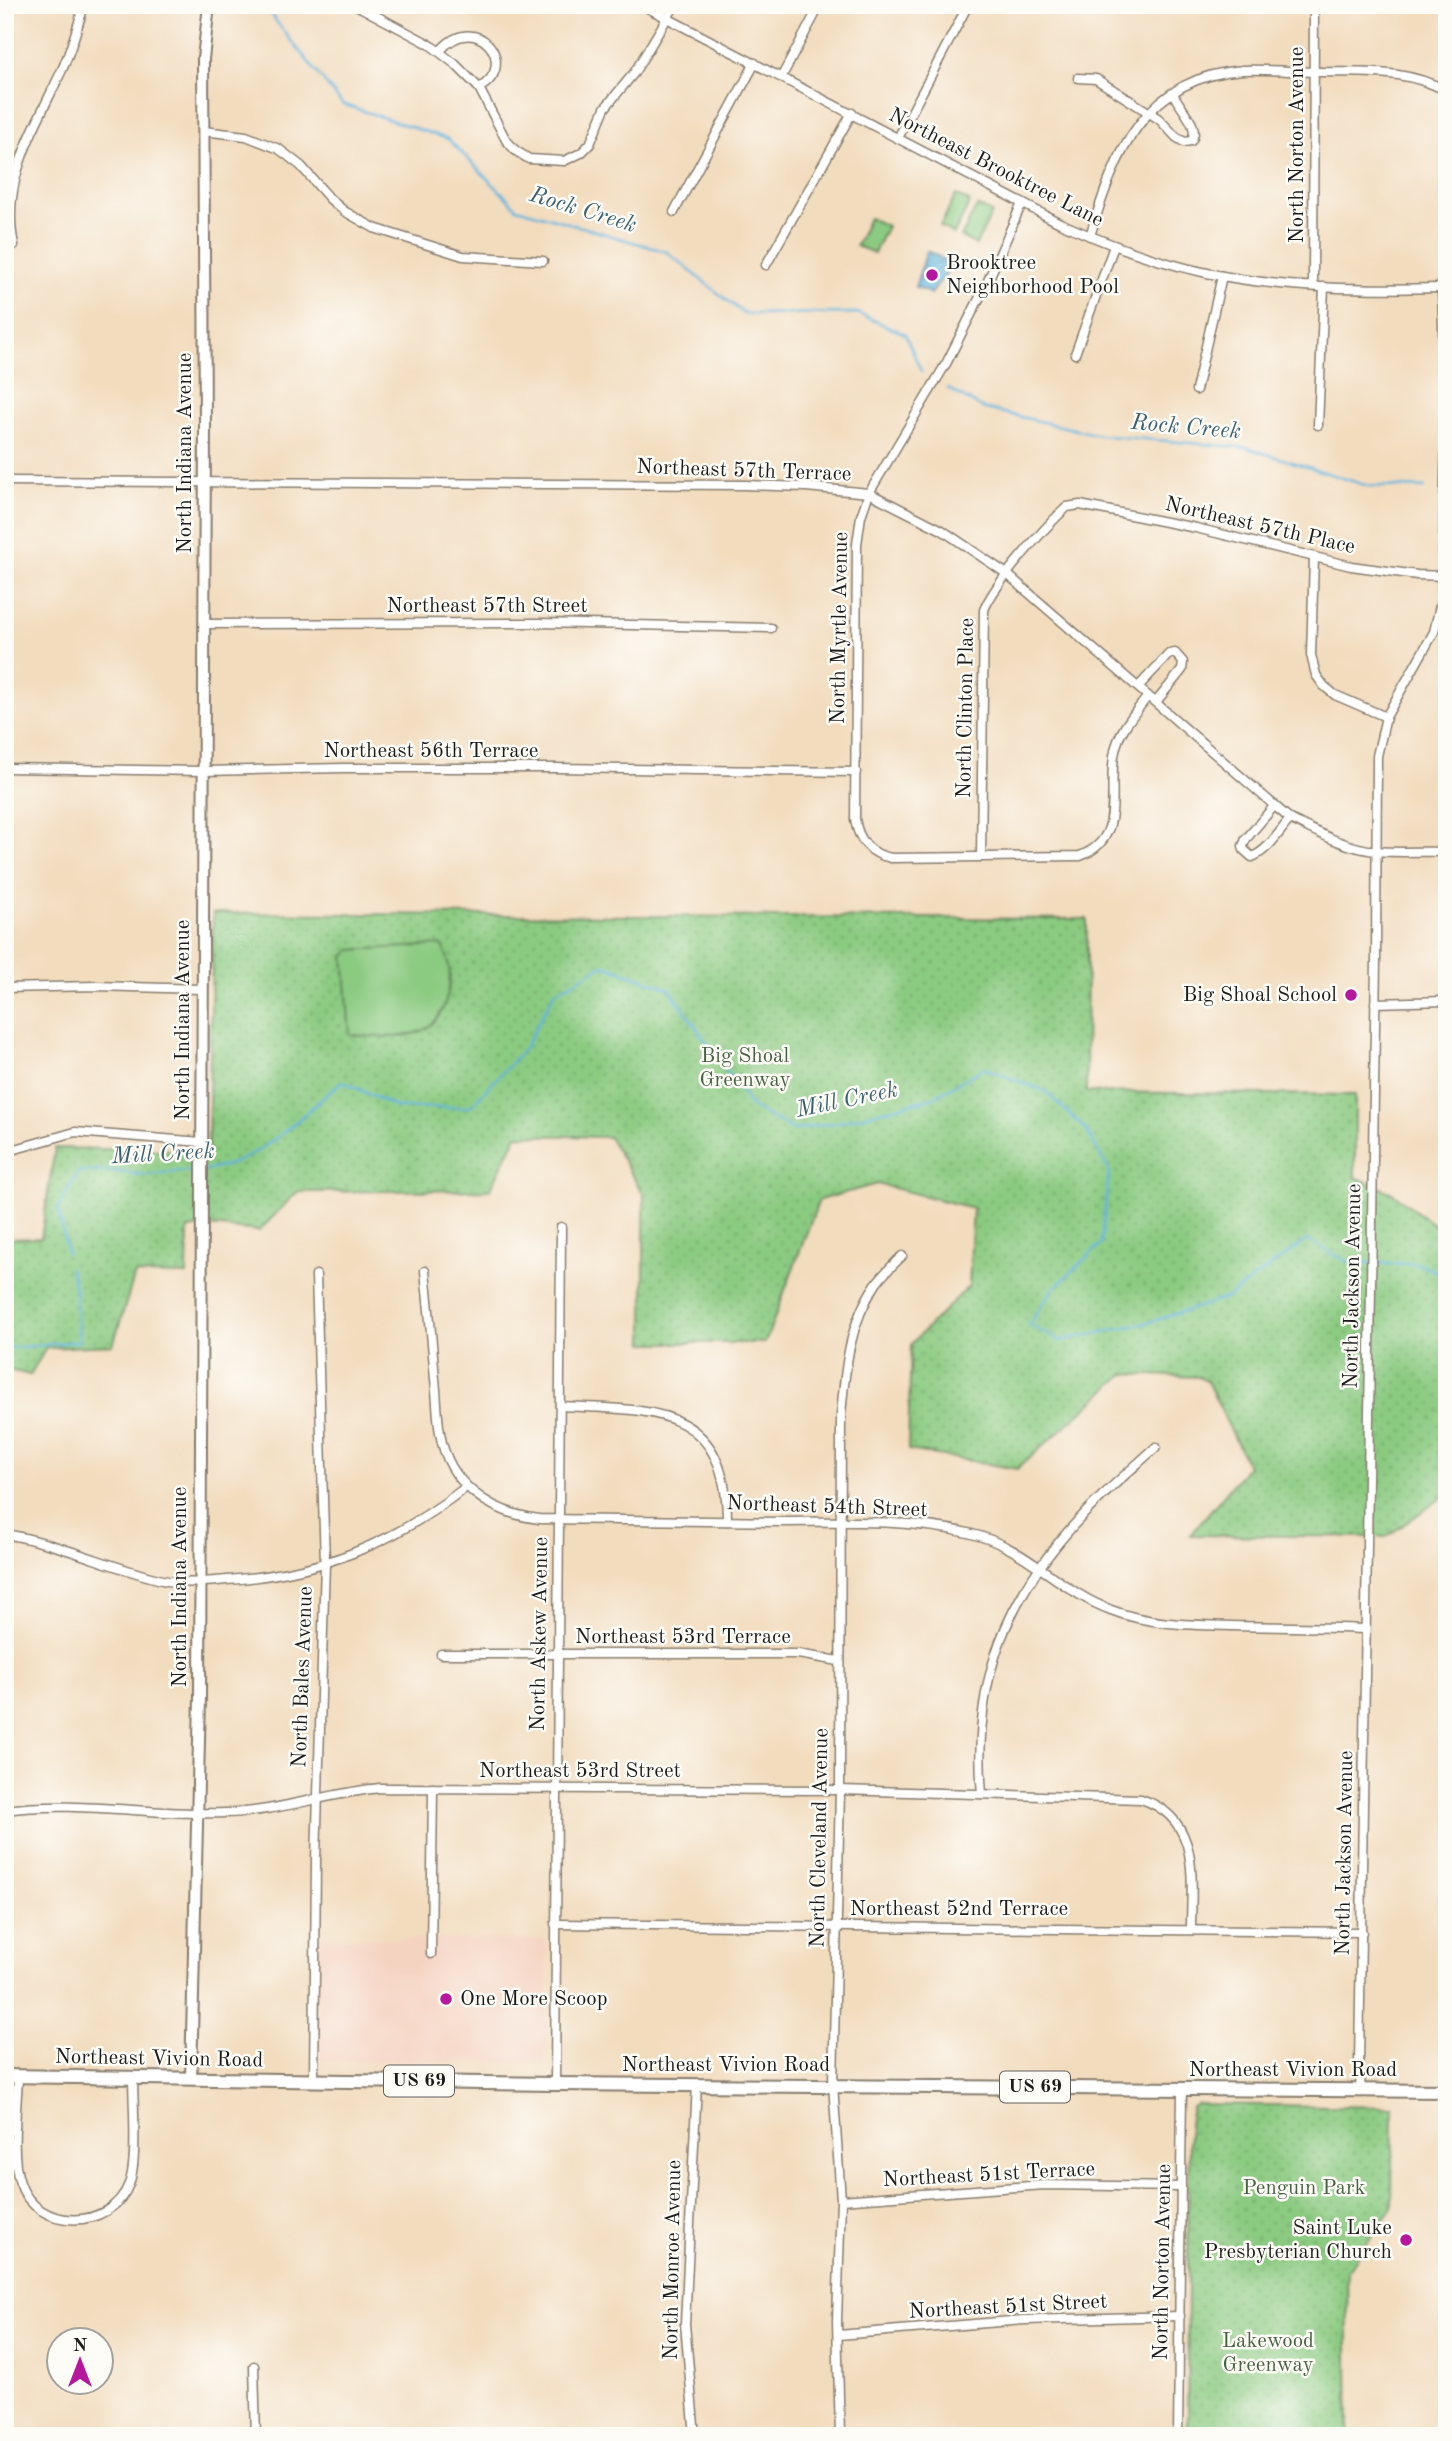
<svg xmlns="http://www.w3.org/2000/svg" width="1452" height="2441" font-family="'Old Standard TT',serif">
  <defs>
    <pattern id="park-dots" width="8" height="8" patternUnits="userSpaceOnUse" patternTransform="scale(1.75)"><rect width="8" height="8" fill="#8bca81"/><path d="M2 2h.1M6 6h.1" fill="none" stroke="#77ad6f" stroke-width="1.8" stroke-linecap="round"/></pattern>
    <pattern id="water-ripples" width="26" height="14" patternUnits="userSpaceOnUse" patternTransform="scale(1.75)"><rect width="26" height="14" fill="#61b3dc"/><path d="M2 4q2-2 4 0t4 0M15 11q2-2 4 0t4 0" fill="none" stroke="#4f91b2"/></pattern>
  </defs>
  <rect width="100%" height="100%" fill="#fdfcf7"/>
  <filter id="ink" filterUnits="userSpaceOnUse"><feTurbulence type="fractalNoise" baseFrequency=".0143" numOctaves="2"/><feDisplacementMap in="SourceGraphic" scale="14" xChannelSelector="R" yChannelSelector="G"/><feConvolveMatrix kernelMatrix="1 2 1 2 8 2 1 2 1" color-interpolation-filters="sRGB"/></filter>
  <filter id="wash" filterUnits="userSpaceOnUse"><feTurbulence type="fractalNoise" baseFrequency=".00686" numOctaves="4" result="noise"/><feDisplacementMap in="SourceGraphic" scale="28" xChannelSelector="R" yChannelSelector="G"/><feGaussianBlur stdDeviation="1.57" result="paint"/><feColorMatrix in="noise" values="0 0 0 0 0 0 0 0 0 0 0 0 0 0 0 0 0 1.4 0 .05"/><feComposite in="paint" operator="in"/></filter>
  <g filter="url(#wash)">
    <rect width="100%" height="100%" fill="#f2dcbe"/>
    <!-- built -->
    <polygon fill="#f5d3c1" points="318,1938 547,1940 547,2049 543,2063 321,2061 318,2048"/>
    <!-- park -->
    <g fill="url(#park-dots)" stroke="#54734e" stroke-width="2">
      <polygon points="213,913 1087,919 1086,1092 1355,1095 1355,1177 1393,1193 1447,1235 1447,1494 1386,1537 1190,1535 1248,1466 1207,1381 1199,1377 1124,1374 1017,1469 908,1450 911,1344 969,1286 973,1208 877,1184 819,1200 765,1343 644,1343 644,1195 609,1137 517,1135 490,1190 297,1192 259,1231 210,1226 188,1229 187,1275 135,1274 113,1345 46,1348 30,1375 5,1369 5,1239 41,1238 55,1148 208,1151"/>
      <polygon points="1197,2104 1393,2107 1392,2208 1347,2271 1349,2436 1187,2436 1189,2124 1192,2107"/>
    </g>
    <!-- garden -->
    <g fill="#8bca81" stroke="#54734e" stroke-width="2">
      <polygon points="956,195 970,202 954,234 940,226"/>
      <polygon points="977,206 992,213 976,245 961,237"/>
      <polygon points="869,218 887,226 874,253 856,246"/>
      <path d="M442,945C457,970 450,1019 421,1031C400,1040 372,1036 350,1035L344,956L351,950Z"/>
    </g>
    <!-- water -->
    <polygon fill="url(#water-ripples)" stroke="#3e687c" stroke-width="2" points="927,251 953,264 931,294 915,287"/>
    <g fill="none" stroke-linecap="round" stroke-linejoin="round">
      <!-- stream -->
      <g stroke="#61b3dc" stroke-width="2.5">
        <polyline points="266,5 278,24 342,104 448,139 517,208 667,252 744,314 857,313 905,334 921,371"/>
        <polyline points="947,388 982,408 1099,435 1248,448 1368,486 1425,488"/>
        <path d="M205,1170C258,1165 302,1115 342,1081L398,1108L470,1107L524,1049L555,992L604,965L670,989L751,1107L794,1130L844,1121L932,1098L984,1068L1045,1091L1087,1131L1109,1171L1101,1244L1052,1290L1029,1325L1060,1341L1150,1322L1227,1298L1307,1240L1346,1261L1389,1264L1416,1263L1447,1276"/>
        <polyline points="67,1253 58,1208 78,1172 111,1171 145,1175 198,1170"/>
        <polyline points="5,1346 15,1348 79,1341 75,1289 70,1268"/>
      </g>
    </g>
  </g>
  <g filter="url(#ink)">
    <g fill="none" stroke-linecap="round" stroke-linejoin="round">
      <!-- street casing -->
      <g stroke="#877c6d" stroke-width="11">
        <g id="street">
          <polyline points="356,5 429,44 455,64 479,88 506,140 516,151 529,159 564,161 581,153 590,144 605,108 634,73 675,5"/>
          <path d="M642,5L1060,223C1107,244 1156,262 1207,273C1283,289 1364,290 1442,288"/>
          <path d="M440,51C476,8 521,65 479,88"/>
          <polyline points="782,76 820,5"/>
          <path d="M1078,78L1096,79L1159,119L1176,137L1184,142L1191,141C1202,127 1179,108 1173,93"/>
          <polyline points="203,131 246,136 279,149 301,166 330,199 344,211 374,228 463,256 543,261"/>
          <polyline points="898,138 968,5"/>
          <path d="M1022,203L987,283L947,362L869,493L861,516L857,544L855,819C858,840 870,854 891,858L1080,856C1128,838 1106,789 1115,751C1119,730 1135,713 1148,696"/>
          <polyline points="674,212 755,63"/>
          <path d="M1090,236C1115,154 1144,77 1243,70C1269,69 1296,72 1323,72C1368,73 1406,69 1447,91"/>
          <path d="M14,245C0,181 35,128 61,72C71,51 77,28 84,5"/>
          <polyline points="766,265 852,113"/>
          <polyline points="1313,286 1314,5"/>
          <polyline points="1075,354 1114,246"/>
          <polyline points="1196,390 1222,276"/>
          <polyline points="1318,425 1324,287"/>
          <path d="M5,481L745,485L806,487L869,493L942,530L1007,574L1290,819C1317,832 1345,848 1376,851C1399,853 1424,851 1447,852"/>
          <polyline points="1314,558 1311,655 1316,675 1324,686 1335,695 1386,717"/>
          <polyline points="204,624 540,623 771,628"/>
          <polyline points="1138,687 1169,654 1175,653 1183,662 1182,670 1156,702"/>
          <polyline points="5,768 203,771 343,768 555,768 856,772"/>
          <path d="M1275,805L1246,839L1243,846L1244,850L1252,857C1268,851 1279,832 1290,819"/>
          <path d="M981,857L984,610C994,584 1045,527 1067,507L1080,505L1196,528L1351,566L1417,575L1447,576"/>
          <polyline points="5,988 95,986 201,989"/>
          <polyline points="1375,1003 1447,1001"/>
          <polyline points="5,1152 75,1132 202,1142"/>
          <path d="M425,1271C429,1307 432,1343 435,1379C437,1397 437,1416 440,1433C448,1484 490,1513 539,1519C620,1520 701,1521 783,1522C844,1522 908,1519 968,1533C1027,1546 1057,1590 1111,1610C1149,1625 1192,1625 1232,1626C1276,1627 1320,1627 1365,1629"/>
          <path d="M560,1406C651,1410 727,1404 727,1521"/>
          <path d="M5,1534C58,1543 107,1566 158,1579C180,1585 205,1582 227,1580C319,1574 393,1544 466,1487"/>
          <polyline points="441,1654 798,1654 839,1661"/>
          <path d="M982,1794C972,1680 1006,1595 1085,1513C1107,1490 1132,1469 1156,1447"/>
          <path d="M5,1810C80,1800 152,1816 226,1813C278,1812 328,1793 380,1788L840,1790L1141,1799C1202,1819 1191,1879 1191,1930"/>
          <polyline points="555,1924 1362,1932"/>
          <polyline points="431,1954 433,1788"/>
          <path d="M18,2076C17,2107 10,2156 20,2183C36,2232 111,2231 129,2184C138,2161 133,2104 133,2077"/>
          <polyline points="314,2080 316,1860 325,1563 316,1275"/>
          <polyline points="555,2084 561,1227"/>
          <polyline points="1361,2090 1359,2066 1376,960 1377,756 1386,717 1434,632 1442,597 1446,437 1442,288 1447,240"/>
          <polyline points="841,2200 1044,2185 1181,2187"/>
          <polyline points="838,2335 1024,2320 1180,2316"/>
          <polyline points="254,2366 256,2436"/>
          <polyline points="695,2436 685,2324 697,2084"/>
          <path d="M840,2436L837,2321L841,2200L833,2084L840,1790L841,1415C845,1369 849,1323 876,1284C883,1274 893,1265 902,1256"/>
          <polyline points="1178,2436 1182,2089"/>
        </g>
      </g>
      <!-- secondary casing -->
      <g stroke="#877c6d" stroke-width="14">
        <polyline id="secondary" points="191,2078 200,1698 205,426 203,59 209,5"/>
      </g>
      <!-- primary casing -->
      <g stroke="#877c6d" stroke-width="16">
        <polyline id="primary" points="5,2076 555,2084 1447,2091"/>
      </g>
      <!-- street -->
      <use href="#street" stroke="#fff" stroke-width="8"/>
      <!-- secondary -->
      <use href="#secondary" stroke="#fff" stroke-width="10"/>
      <!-- primary -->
      <use href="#primary" stroke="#fff" stroke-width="12"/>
    </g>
  </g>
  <!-- markers -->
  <g fill="#b5179e" stroke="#fdfcf7" stroke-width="2.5">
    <circle cx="932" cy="275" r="7"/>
    <circle cx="1351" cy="995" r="7"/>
    <circle cx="446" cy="1999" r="7"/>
    <circle cx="1406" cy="2240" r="7"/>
  </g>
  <g text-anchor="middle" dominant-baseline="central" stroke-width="5" stroke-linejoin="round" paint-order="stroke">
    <!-- shield labels -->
    <g fill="#fdfcf7" stroke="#605f5e" stroke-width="2">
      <rect x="384" y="2065.5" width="70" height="31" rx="5"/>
      <rect x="1000" y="2071.5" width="70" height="31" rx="5"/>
    </g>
    <g font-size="19" font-weight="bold" fill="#1c1c1c">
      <text x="419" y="2081">US 69</text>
      <text x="1035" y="2087">US 69</text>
    </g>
    <!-- street labels -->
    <g font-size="21" fill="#1c1c1c" stroke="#fdfcf7">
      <text transform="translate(1297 145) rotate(-90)">North Norton Avenue</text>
      <text transform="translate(996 168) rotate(27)">Northeast Brooktree Lane</text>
      <text transform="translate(185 453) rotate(-90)">North Indiana Avenue</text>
      <text transform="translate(744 471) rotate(2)">Northeast 57th Terrace</text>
      <text transform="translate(1260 526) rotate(13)">Northeast 57th Place</text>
      <text x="487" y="606">Northeast 57th Street</text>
      <text transform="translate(840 628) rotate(-89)">North Myrtle Avenue</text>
      <text transform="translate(966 708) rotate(-89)">North Clinton Place</text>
      <text x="431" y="751">Northeast 56th Terrace</text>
      <text transform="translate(183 1020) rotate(-90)">North Indiana Avenue</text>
      <text transform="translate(1353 1286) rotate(-89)">North Jackson Avenue</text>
      <text transform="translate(827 1507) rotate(2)">Northeast 54th Street</text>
      <text transform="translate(180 1587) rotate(-90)">North Indiana Avenue</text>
      <text transform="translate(540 1634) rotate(-89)">North Askew Avenue</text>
      <text x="683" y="1637">Northeast 53rd Terrace</text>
      <text transform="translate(303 1677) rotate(-88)">North Bales Avenue</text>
      <text x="580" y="1771">Northeast 53rd Street</text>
      <text transform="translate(820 1838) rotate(-89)">North Cleveland Avenue</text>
      <text transform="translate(1345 1853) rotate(-89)">North Jackson Avenue</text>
      <text x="959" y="1909">Northeast 52nd Terrace</text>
      <text transform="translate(159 2059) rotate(1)">Northeast Vivion Road</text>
      <text x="726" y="2065">Northeast Vivion Road</text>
      <text x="1293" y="2070">Northeast Vivion Road</text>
      <text transform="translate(989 2175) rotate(-3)">Northeast 51st Terrace</text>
      <text transform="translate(673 2260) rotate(-89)">North Monroe Avenue</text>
      <text transform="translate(1163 2262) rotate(-89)">North Norton Avenue</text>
      <text transform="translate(1008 2307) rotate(-3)">Northeast 51st Street</text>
    </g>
    <!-- poi labels -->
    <g font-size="21" fill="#1c1c1c" stroke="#fdfcf7" text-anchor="start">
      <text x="946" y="263">Brooktree<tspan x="946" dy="24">Neighborhood Pool</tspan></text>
      <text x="1337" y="995" text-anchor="end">Big Shoal School</text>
      <text x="460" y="1999">One More Scoop</text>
      <text x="1392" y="2228" text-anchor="end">Saint Luke<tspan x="1392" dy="24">Presbyterian Church</tspan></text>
    </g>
    <!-- park labels -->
    <g font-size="21" fill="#486244" stroke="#fdfcf7">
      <text x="745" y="1056">Big Shoal<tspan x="745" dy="24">Greenway</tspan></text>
      <text x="1304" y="2188">Penguin Park</text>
      <text x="1268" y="2341">Lakewood<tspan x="1268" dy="24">Greenway</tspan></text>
    </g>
    <!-- water labels -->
    <g font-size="23" font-style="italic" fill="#3b6072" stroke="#fdfcf7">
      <text transform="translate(583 210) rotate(17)">Rock Creek</text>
      <text transform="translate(1186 427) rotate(5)">Rock Creek</text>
      <text transform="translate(847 1100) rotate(-12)">Mill Creek</text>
      <text transform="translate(163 1154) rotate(-3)">Mill Creek</text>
    </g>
  </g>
  <!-- margin -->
  <rect width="1452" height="2441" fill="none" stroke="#fdfcf7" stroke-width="28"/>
  <!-- north arrow -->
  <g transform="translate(80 2361)"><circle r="33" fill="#fdfcf7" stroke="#a3a29f" stroke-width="2"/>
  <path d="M0-5L12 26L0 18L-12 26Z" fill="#b5179e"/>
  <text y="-10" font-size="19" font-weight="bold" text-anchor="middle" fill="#1c1c1c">N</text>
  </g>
</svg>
